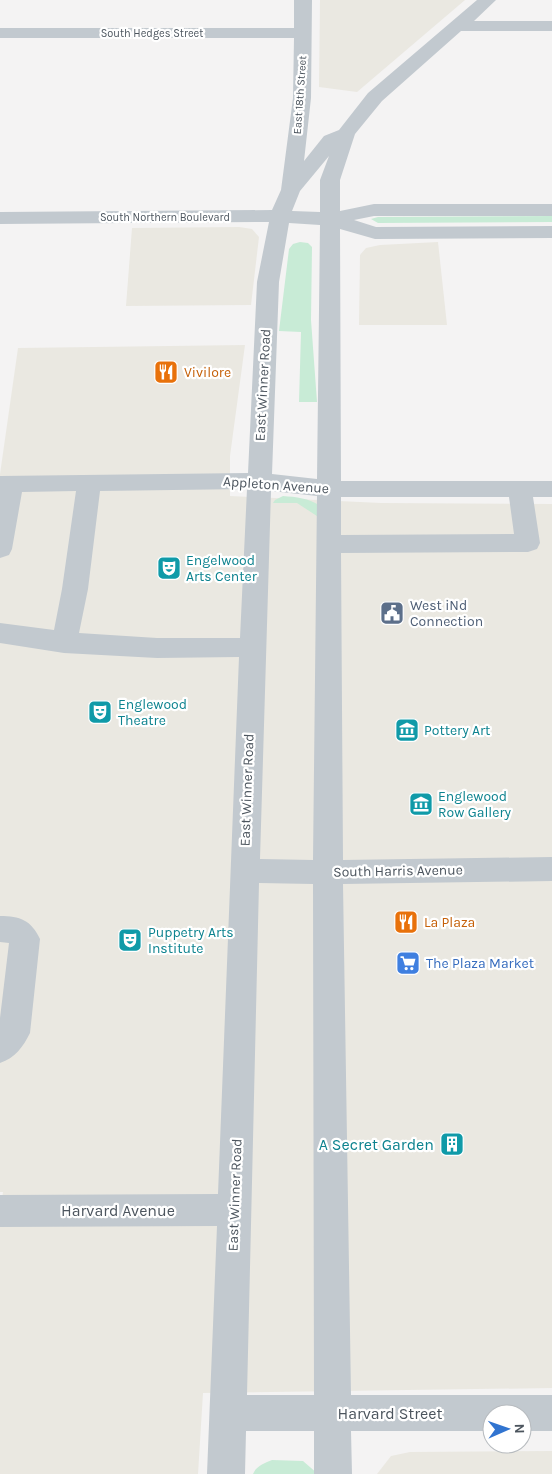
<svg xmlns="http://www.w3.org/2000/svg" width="552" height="1474" font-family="Karla,sans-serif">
  <rect width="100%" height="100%" fill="#f4f3f3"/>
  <!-- commercial -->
  <g fill="#eae8e1">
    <polygon points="320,0 465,0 357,92 319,87"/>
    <polygon points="239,227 252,229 259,237 251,305 126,306 132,228"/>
    <polygon points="438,242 447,325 359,325 360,255 366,248 380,245"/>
    <polygon points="245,345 230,456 230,496 381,503 552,504 552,1388 203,1393 198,1474 0,1474 0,1212 3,1192 0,1192 0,474 18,348"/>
    <polygon points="552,1451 552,1474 377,1474 391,1456 410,1452"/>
  </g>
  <!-- green -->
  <g fill="#c8ebd6">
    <polygon points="552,216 552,222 378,223 371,219 378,217"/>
    <polygon points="300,242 308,243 312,247 311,320 317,402 299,402 301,332 279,331 289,249 293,244"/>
    <path d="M283,496C296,497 309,498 320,506V518L297,503H273L275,500Z"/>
    <path d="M272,1460L303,1461L318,1474H253C256,1466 265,1463 272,1460Z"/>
  </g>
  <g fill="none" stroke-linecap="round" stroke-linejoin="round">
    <!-- minor -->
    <g fill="#c2c9cf" fill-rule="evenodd">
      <path d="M294,0H312L311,98L304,161L324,136L339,130L368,93L477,0H496L474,21H552V31H461L382,101L355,134L340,180V211L374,204H552V216H374L354,220L376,227L552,226V238L375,239L340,229L341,481H552V497H533L540,543L537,549L528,552L341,553L343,860L552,857V881L343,884L351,1395H552V1431H522V1414H492V1431H351L352,1474H314V1431H246L245,1474H207L217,1226L0,1227V1195L218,1194L239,657L157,658L64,653L0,643V623L54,630L62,589L76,491L22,492L12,549L9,555L0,558V476L248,473L257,282L269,222L0,224V212L272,210L281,190L293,98L294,38H0V28H294ZM329,156L320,180V212L292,211L300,191ZM289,223L320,225L317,479L272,474L279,282ZM247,489L240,638H157L79,633L88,589L100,491ZM271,491L317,496L313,860L260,859ZM341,497H509L514,534L341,535ZM259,883L313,884L314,1395H247Z"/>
      <path d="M0,916C20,916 31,920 40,939L30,1033C23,1047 15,1058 0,1063V1018L9,943L0,942Z"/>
    </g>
  </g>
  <!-- icons -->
  <defs>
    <g id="restaurant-square" transform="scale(1.25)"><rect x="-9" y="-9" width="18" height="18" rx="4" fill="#e8710a" stroke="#fff"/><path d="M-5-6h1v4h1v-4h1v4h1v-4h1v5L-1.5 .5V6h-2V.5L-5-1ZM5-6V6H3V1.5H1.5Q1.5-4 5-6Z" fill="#fff"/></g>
    <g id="theatre-square" transform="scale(1.25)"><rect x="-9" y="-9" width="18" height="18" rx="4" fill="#0f9aa8" stroke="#fff"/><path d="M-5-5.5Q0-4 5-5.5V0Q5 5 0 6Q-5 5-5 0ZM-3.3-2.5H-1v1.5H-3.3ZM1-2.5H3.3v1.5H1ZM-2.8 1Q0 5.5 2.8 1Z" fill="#fff"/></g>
    <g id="civic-square" transform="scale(1.25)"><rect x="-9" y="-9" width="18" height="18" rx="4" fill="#5c6f8a" stroke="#fff"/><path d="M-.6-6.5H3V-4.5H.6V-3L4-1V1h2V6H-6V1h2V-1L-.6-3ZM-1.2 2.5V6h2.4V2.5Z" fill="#fff"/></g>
    <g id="museum-square" transform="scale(1.25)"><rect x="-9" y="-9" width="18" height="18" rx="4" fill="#0f9aa8" stroke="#fff"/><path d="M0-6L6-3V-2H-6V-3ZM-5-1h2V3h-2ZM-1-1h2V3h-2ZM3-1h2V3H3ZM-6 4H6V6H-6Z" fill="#fff"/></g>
    <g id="supermarket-square" transform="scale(1.25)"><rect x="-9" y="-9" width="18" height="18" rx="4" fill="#3f7fe0" stroke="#fff"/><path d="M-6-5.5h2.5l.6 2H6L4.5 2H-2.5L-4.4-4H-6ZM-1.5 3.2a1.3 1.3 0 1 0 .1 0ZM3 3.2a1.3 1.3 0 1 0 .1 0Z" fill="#fff"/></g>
    <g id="building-square" transform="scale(1.25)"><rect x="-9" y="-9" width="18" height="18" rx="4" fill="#0f9aa8" stroke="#fff"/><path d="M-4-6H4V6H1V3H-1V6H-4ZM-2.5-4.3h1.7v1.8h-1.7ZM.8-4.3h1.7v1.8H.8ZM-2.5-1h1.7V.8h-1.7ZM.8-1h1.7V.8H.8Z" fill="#fff"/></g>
  </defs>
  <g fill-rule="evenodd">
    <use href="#restaurant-square" x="166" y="372"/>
    <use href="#theatre-square" x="169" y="568"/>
    <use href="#civic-square" x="392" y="613"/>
    <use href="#theatre-square" x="100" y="712"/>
    <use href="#museum-square" x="407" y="730"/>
    <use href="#museum-square" x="421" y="804"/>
    <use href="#restaurant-square" x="406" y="922"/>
    <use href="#theatre-square" x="130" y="940"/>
    <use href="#supermarket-square" x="408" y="963"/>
    <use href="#building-square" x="452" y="1144"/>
  </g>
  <g text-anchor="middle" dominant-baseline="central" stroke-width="4.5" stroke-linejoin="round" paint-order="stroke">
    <!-- far-street labels -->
    <g font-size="11" fill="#4c555e" stroke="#fff">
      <text x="152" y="33">South Hedges Street</text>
      <text transform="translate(300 95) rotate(-86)">East 18th Street</text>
      <text x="165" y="217">South Northern Boulevard</text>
    </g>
    <!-- food labels -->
    <g font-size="14" fill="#c56008" stroke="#fff" text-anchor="start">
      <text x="184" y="372">Vivilore</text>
      <text x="424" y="922">La Plaza</text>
    </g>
    <!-- street labels -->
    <g font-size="14" fill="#4c555e" stroke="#fff">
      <text transform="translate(263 385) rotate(-87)">East Winner Road</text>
      <text transform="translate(276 485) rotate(4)">Appleton Avenue</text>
      <text transform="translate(247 790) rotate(-88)">East Winner Road</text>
      <text transform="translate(398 871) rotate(-1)">South Harris Avenue</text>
      <text transform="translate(235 1195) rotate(-88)">East Winner Road</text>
    </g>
    <!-- culture labels -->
    <g font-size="14" fill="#0d838f" stroke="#fff" text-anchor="start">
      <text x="186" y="560">Engelwood<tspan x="186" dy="16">Arts Center</tspan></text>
      <text x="118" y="704">Englewood<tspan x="118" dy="16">Theatre</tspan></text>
      <text x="424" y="730">Pottery Art</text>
      <text x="438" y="796">Englewood<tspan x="438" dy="16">Row Gallery</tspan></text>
      <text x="148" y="932">Puppetry Arts<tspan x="148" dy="16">Institute</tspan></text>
    </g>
    <!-- service labels -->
    <g font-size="14" fill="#4e5e75" stroke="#fff" text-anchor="start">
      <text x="410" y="605">West iNd<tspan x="410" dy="16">Connection</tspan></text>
    </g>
    <!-- shop labels -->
    <g font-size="14" fill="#366cbe" stroke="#fff" text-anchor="start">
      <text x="426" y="963">The Plaza Market</text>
    </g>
    <!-- near-culture labels -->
    <g font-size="16" fill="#0d838f" stroke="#fff" text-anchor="end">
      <text x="434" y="1144">A Secret Garden</text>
    </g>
    <!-- near-street labels -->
    <g font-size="16" fill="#4c555e" stroke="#fff">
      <text x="118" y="1210">Harvard Avenue</text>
      <text x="390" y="1413">Harvard Street</text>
    </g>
  </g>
  <!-- north arrow -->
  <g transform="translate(507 1429) rotate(88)"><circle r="24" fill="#ffffff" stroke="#b7bbbf"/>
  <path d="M0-4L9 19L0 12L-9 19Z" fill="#3174d0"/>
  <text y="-8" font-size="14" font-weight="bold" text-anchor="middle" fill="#4c555e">N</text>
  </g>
</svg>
